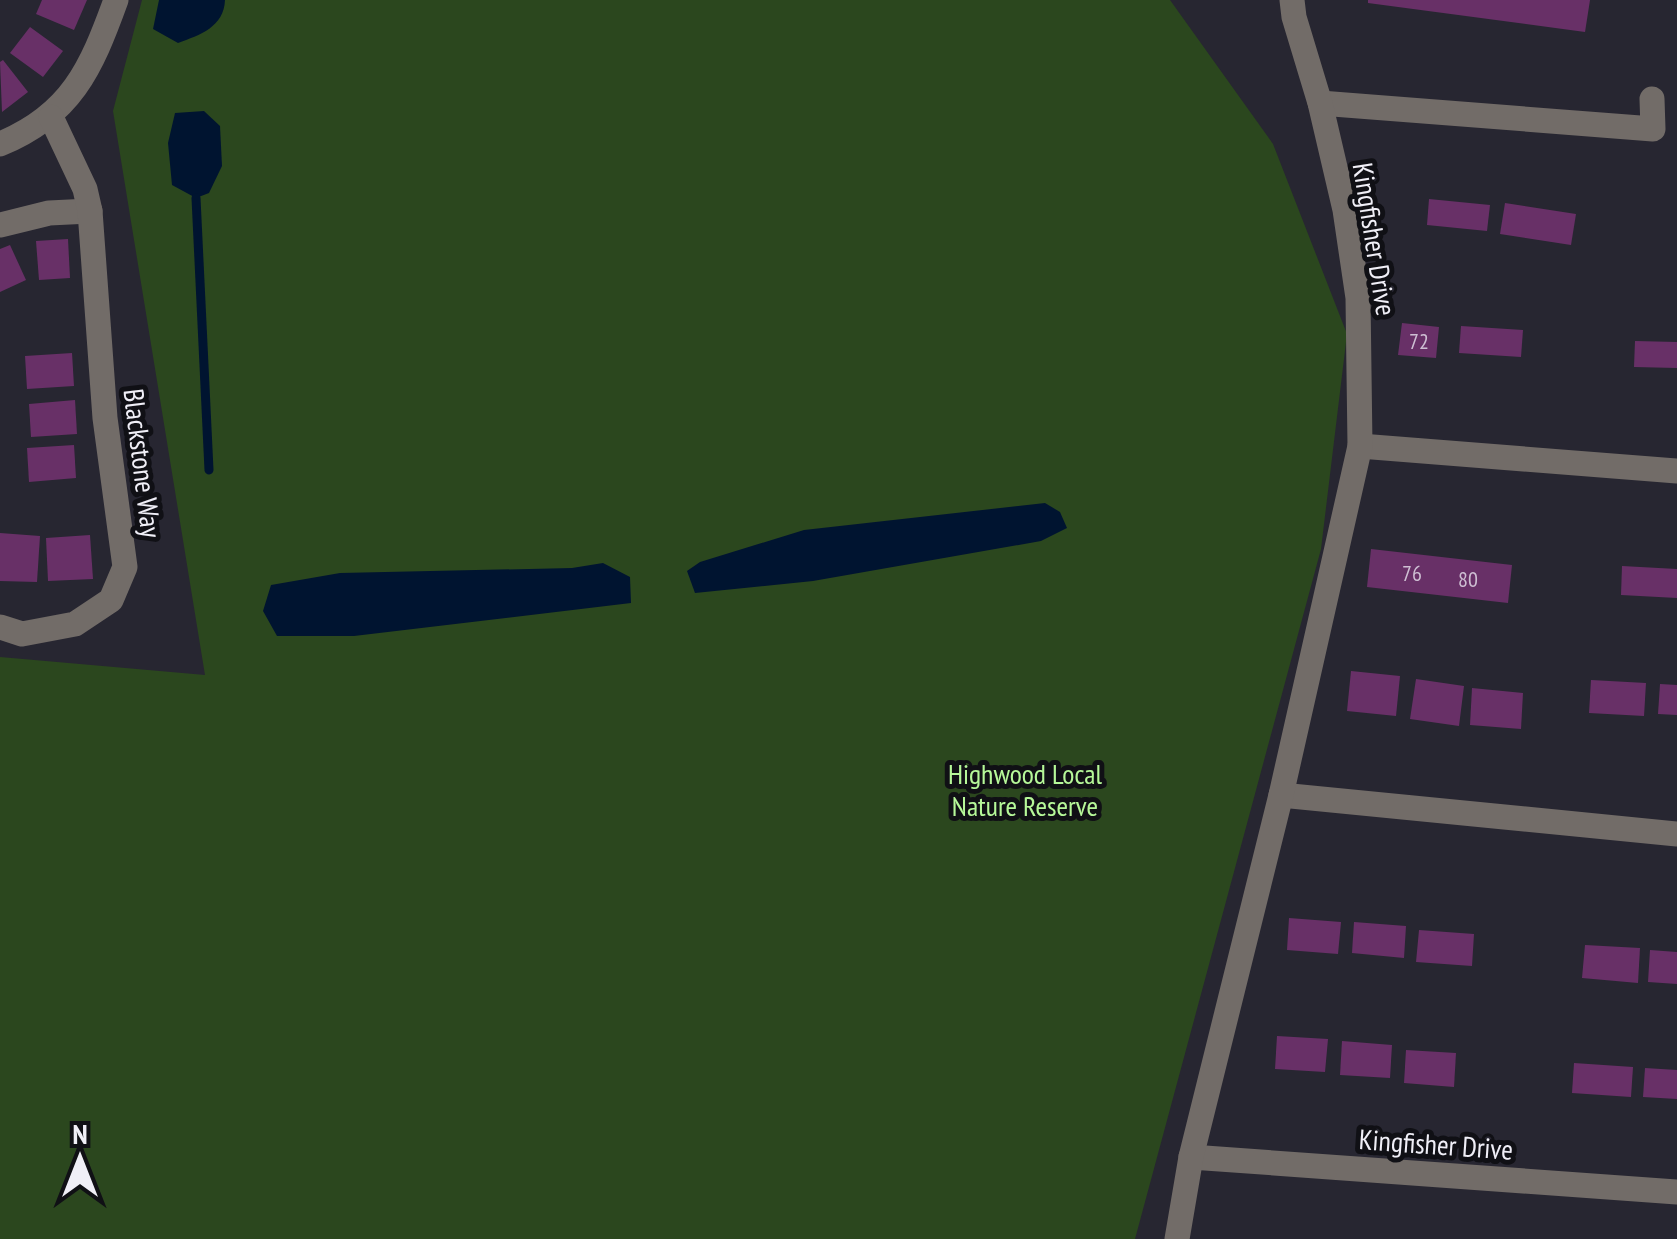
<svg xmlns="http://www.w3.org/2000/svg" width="1677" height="1239" font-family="'PT Sans Narrow',sans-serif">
  <rect width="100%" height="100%" fill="#272631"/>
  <!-- green -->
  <polygon fill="#2b471e" points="142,0 1170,0 1273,144 1347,334 1321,549 1135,1239 0,1239 0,657 205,675 113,111"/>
  <!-- water -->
  <g fill="#001430">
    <path d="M159,0H225C224,27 200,35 178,43L153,29Z"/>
    <polygon points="204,111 220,126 222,166 209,193 196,198 172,185 168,143 175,113"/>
    <polygon points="1045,503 1060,512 1067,528 1041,541 813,581 695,593 687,571 700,562 804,530"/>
    <polygon points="603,563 630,577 631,603 354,636 277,636 263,611 271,585 340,573 572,568"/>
  </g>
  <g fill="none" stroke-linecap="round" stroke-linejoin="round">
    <!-- stream -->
    <polyline stroke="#001430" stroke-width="9" points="196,198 209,470"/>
  </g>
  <!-- building -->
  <g fill="#683067">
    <polygon points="42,0 87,0 74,30 36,14"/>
    <polygon points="1368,0 1590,0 1585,32 1368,3"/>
    <polygon points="30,27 63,51 43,77 10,53"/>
    <polygon points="3,60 28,92 2,112 0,62"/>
    <polygon points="1429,199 1490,205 1487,231 1427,225"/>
    <polygon points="1505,203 1576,214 1571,245 1500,234"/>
    <polygon points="68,239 70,278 39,280 36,241"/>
    <polygon points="10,245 26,280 0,292 0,249"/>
    <polygon points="1402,323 1439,327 1436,358 1398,355"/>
    <polygon points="1461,326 1523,330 1521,357 1459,353"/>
    <polygon points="1635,341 1677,342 1677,368 1634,367"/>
    <polygon points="72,353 74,386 27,389 25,356"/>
    <polygon points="75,400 77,434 31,437 29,404"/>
    <polygon points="74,445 76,478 29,482 27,448"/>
    <polygon points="0,533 40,536 37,582 0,581"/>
    <polygon points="90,535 93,579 48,581 46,538"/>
    <polygon points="1371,549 1512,565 1508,603 1367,587"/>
    <polygon points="1622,566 1677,569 1677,598 1621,595"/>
    <polygon points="1351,671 1400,676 1396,716 1347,711"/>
    <polygon points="1416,679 1464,686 1459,726 1410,719"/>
    <polygon points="1591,680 1646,683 1644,716 1589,713"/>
    <polygon points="1660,684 1677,685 1677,715 1658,714"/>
    <polygon points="1472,688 1523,693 1521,729 1470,725"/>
    <polygon points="1289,918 1341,922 1338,954 1287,950"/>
    <polygon points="1354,922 1406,926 1404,958 1352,953"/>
    <polygon points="1419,930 1474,934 1472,966 1416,962"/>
    <polygon points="1585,945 1640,948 1638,983 1582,978"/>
    <polygon points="1650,950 1677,952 1677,984 1648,982"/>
    <polygon points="1277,1036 1328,1039 1325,1072 1275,1069"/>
    <polygon points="1342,1041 1392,1045 1390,1078 1340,1075"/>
    <polygon points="1406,1050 1456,1053 1454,1087 1404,1083"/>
    <polygon points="1574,1063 1633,1067 1631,1097 1572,1093"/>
    <polygon points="1645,1068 1677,1070 1677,1099 1643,1097"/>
  </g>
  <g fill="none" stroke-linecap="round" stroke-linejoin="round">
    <!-- street -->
    <g stroke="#726c68" stroke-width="25">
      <polyline points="1320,103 1653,129 1652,99"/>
      <path d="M0,144C71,115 91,69 116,0"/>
      <polyline points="0,225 49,213 90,211"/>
      <polyline points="1360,446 1677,471"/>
      <polyline points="0,627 22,634 75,624 111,600 125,567 105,418 90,211 85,189 51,117"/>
      <polyline points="1281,795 1677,834"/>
      <polyline points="1191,1157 1677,1192"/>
      <polyline points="1177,1239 1191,1157 1281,795 1360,446 1358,298 1345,210 1320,103 1294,17 1292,0"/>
    </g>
  </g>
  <g text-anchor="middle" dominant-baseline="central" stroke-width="10" stroke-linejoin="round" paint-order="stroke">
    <!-- number labels -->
    <g font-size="22" fill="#cebfd3">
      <text x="1419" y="341">72</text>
      <text x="1412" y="573">76</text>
      <text x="1468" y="579">80</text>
    </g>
    <!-- street labels -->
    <g font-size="28" fill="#f0eff7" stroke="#101015">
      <text transform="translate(1375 239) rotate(81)">Kingfisher Drive</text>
      <text transform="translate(143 463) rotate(83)">Blackstone Way</text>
      <text transform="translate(1436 1144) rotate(4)">Kingfisher Drive</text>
    </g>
    <!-- park labels -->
    <g font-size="28" fill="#b6f899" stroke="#101015">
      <text x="1025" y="773">Highwood Local<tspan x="1025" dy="32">Nature Reserve</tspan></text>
    </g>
  </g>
  <!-- north arrow -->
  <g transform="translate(80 1159)" stroke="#101015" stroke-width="8" paint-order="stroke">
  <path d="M0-8L18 38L0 25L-18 38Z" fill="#f0eff7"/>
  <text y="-15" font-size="28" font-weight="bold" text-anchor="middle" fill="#f0eff7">N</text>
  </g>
</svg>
